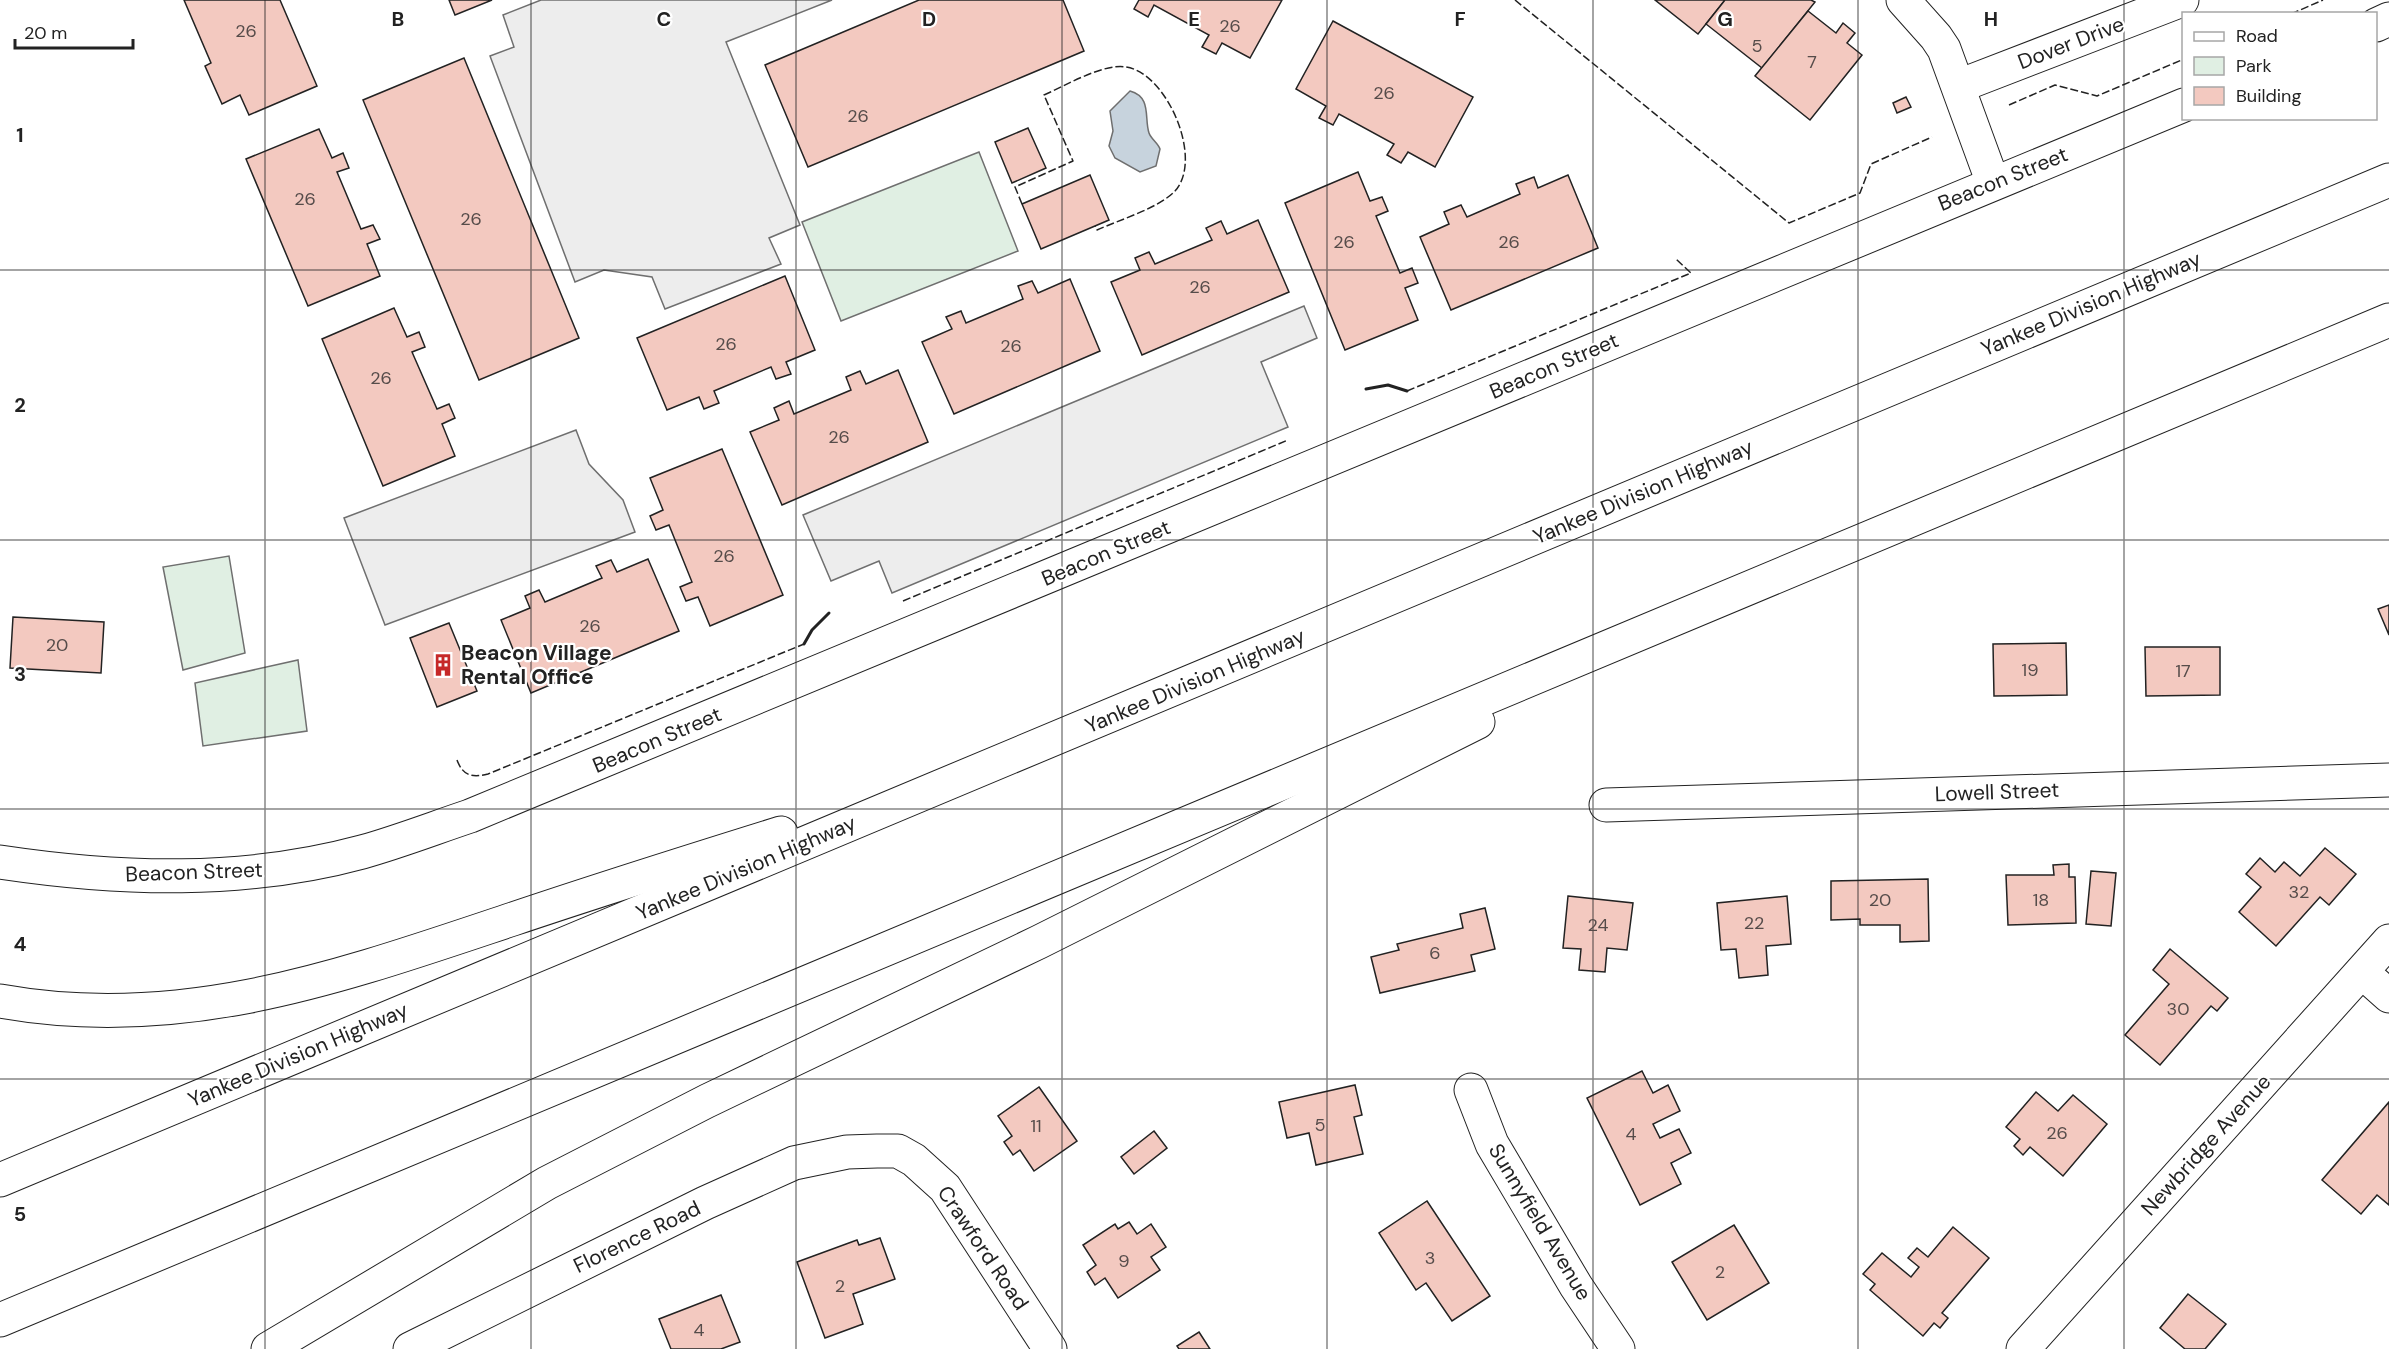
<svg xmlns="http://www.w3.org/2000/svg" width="2389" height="1349" font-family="'DM Sans',sans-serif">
  <rect width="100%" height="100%" fill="#fff"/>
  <!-- green -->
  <g fill="#e0efe3" stroke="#6f6f6f" stroke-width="1.5">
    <polygon points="979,152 1018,251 841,321 802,222"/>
    <polygon points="229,556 245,653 183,670 163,567"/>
    <polygon points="298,660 307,731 203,746 195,683"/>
  </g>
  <!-- parking -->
  <g fill="#ededed" stroke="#6f6f6f" stroke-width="1.5">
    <polygon points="541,0 832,0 726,42 800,225 769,238 781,264 665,309 652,277 604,270 575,282 490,56 514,47 503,15"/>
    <polygon points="1304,306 1317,338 1261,362 1288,427 892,593 879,561 831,581 803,515"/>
    <polygon points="576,430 589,464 623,500 635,532 385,625 344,518"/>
  </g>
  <!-- water -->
  <path fill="#c7d3dd" stroke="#6f6f6f" stroke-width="1.5" d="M1130,91C1152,97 1144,118 1149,133C1151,139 1158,143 1160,149L1156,166L1140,172L1115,158L1109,146L1113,131L1110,111Z"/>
  <!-- building -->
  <g fill="#f3c9c0" stroke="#222" stroke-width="1.5">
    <polygon points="184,0 280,0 317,86 249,115 240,95 222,104 205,66 211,63"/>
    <polygon points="449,0 492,0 455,15"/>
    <polygon points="919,0 1063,0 1084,51 808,167 765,65"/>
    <polygon points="1139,0 1282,0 1250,58 1222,43 1216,54 1202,47 1209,35 1154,5 1148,17 1134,9"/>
    <polygon points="1655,0 1725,0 1698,34"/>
    <polygon points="1725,0 1811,0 1815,2 1762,68 1706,24"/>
    <polygon points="1808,11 1836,33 1843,23 1855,33 1847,43 1862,55 1810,120 1755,76"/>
    <polygon points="1333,21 1473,97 1435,167 1408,152 1401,163 1387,155 1394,144 1339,114 1333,125 1319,118 1326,106 1296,89"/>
    <polygon points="464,58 579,338 479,380 363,100"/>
    <polygon points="1906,97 1911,107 1897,113 1893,103"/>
    <polygon points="1028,128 1046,168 1012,183 995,142"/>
    <polygon points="319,129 332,158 343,153 349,168 337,172 361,229 373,225 380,239 367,244 380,276 308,306 246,159"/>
    <polygon points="1358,172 1370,201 1382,197 1388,211 1376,216 1400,273 1412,268 1418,283 1405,288 1418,320 1345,350 1285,203"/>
    <polygon points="1090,175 1109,220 1041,249 1022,204"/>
    <polygon points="1568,175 1598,248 1451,310 1420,237 1449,224 1444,212 1461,205 1467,217 1520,194 1516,184 1534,177 1538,188"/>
    <polygon points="1258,220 1289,292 1142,355 1111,282 1140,270 1135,258 1149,252 1155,264 1212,240 1206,228 1221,221 1227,234"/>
    <polygon points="785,276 815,350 786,362 791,374 776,379 771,367 714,391 719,403 704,409 699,397 667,410 637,338"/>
    <polygon points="1070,279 1100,351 954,414 922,342 952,329 946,317 961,311 966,323 1023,299 1018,286 1032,281 1038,293"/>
    <polygon points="394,308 407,337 419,332 425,347 412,352 437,409 449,404 455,418 442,424 455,456 383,486 322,339"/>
    <polygon points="898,370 928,442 782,505 750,432 779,420 774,408 789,401 794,414 851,390 846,377 860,371 866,384"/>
    <polygon points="722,449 783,595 710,626 698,597 686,601 680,587 692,582 669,525 656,530 650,516 663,510 650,478"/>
    <polygon points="648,559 679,631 531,693 501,620 530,608 525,596 539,590 545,602 602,578 596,566 611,560 617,572"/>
    <polygon points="2389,605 2389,635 2378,609"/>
    <polygon points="13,617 104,622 101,673 10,668"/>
    <polygon points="449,623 477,691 437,707 410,638"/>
    <polygon points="2066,643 2067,695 1994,696 1993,644"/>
    <polygon points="2145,647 2220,647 2220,695 2146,696"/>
    <polygon points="2325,848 2356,874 2329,905 2320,897 2276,946 2239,912 2261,887 2246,874 2260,858 2275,872 2284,862 2300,876"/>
    <polygon points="2069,864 2069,877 2075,877 2076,923 2008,925 2006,875 2054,875 2053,865"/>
    <polygon points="2091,871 2116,873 2111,926 2086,924"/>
    <polygon points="1928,879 1929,941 1900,942 1900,925 1860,925 1860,919 1831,920 1831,881"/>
    <polygon points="1568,896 1633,903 1627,950 1607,948 1605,972 1579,970 1581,949 1563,948"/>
    <polygon points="1787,896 1791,944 1766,946 1768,975 1739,978 1736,949 1721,950 1717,903"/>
    <polygon points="1485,908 1495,949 1471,955 1475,971 1380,993 1371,957 1399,950 1397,944 1463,928 1460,914"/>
    <polygon points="2170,949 2228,998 2217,1011 2211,1006 2160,1065 2125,1035 2169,984 2153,970"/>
    <polygon points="1642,1071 1653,1093 1668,1085 1680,1111 1653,1124 1660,1138 1679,1129 1691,1153 1671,1163 1681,1184 1640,1205 1587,1098"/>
    <polygon points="1355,1085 1362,1115 1354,1117 1363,1154 1316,1165 1309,1133 1287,1138 1279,1102"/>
    <polygon points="1039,1087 1077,1141 1034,1171 1020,1150 1013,1155 1004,1142 1012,1136 998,1116"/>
    <polygon points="2036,1092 2058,1111 2073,1095 2107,1124 2063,1176 2030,1147 2023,1155 2014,1146 2020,1139 2006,1127"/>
    <polygon points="2389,1102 2389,1205 2377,1195 2361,1214 2322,1180"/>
    <polygon points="1154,1131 1167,1148 1134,1174 1121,1157"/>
    <polygon points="1427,1201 1490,1296 1452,1321 1426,1283 1416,1290 1379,1233"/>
    <polygon points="1129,1222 1137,1234 1151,1224 1166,1247 1151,1257 1160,1270 1118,1298 1105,1278 1095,1285 1087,1272 1096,1265 1083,1245 1115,1224 1118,1229"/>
    <polygon points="1734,1225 1769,1283 1707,1320 1672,1262"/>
    <polygon points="1953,1227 1989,1258 1942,1313 1948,1318 1940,1328 1934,1323 1923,1336 1870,1290 1875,1284 1863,1274 1882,1253 1911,1277 1919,1267 1908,1258 1917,1248 1928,1257"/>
    <polygon points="880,1238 895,1279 853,1294 863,1324 825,1338 797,1262 857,1240 859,1245"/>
    <polygon points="2188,1294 2226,1324 2205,1349 2185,1349 2160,1328"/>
    <polygon points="721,1295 740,1342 721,1349 671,1349 659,1319"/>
    <polygon points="1199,1332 1210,1349 1179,1349 1177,1346"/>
  </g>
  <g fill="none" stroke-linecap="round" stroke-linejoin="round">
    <!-- street casing -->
    <g stroke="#222" stroke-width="35">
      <g id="street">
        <polyline points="1903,0 1936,37 1944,49 1993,183"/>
        <polyline points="1959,86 2182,0"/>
        <polyline points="1606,805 2389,780"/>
        <polyline points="2362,972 2389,996"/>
        <polyline points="1471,1090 1492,1144 1576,1286 1618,1349"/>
        <polyline points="410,1349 705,1203 794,1163 847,1152 877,1151 898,1151 914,1160 945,1188 1050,1349"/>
        <polyline points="2023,1349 2389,941"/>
      </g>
    </g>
    <!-- secondary casing -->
    <g stroke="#222" stroke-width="35">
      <g id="secondary">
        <polyline points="2376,25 2389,19"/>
        <path d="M0,862C120,880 244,884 362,852C398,842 434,828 470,816L2184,105"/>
      </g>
    </g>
    <!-- highway casing -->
    <g stroke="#222" stroke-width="35">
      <g id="highway">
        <path d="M0,1001C183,1034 342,976 513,919C602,889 691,861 781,833"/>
        <polyline points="0,1180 2389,180"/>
        <polyline points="0,1320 2389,320"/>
        <polyline points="268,1349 547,1183 707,1101 1039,942 1478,722"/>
      </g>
    </g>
    <!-- street -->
    <use href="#street" stroke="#fff" stroke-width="33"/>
    <!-- secondary -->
    <use href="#secondary" stroke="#fff" stroke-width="33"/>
    <!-- highway -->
    <use href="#highway" stroke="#fff" stroke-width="33"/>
    <!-- fence -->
    <g stroke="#222" stroke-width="1.5" stroke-dasharray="8 3" stroke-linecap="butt">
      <polyline points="1515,0 1789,223 1860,193 1871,164 1932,137"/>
      <polyline points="2291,14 2323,0"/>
      <polyline points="2009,105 2055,85 2097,96 2184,59"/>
      <path d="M1022,204L1015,187L1073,161L1044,95C1065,86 1103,63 1126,67C1167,73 1204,159 1175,191C1159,208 1119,220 1097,230L1095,226"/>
      <polyline points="1407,391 1691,273 1676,259"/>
      <polyline points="903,601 1288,440"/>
      <path d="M457,760C463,776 472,778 488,774L804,644"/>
    </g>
    <!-- wall -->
    <g stroke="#222" stroke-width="3">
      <polyline points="1366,389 1388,385 1407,391"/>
      <polyline points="804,644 812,630 829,613"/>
    </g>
  </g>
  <!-- grid -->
  <path fill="none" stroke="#222" stroke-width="1.5" stroke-opacity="0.55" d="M265,0V1349M531,0V1349M796,0V1349M1062,0V1349M1327,0V1349M1593,0V1349M1858,0V1349M2124,0V1349M0,270H2389M0,540H2389M0,809H2389M0,1079H2389"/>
  <!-- icons -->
  <defs>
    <g id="building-bare" transform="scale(1.8)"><path d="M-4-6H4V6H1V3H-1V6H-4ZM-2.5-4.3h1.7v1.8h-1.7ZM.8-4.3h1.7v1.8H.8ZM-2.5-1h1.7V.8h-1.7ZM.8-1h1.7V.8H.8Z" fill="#c62828" stroke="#fff" stroke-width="2.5" paint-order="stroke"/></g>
  </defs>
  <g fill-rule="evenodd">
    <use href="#building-bare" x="443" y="665"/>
  </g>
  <g text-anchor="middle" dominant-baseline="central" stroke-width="4.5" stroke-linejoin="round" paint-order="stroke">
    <!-- number labels -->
    <g font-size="18" fill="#564c4a">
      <text x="1230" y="26">26</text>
      <text x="246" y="31">26</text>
      <text x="1757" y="46">5</text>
      <text x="1812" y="62">7</text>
      <text x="1384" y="93">26</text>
      <text x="858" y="116">26</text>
      <text x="305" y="199">26</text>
      <text x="471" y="219">26</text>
      <text x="1344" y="242">26</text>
      <text x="1509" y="242">26</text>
      <text x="1200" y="287">26</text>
      <text x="726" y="344">26</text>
      <text x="1011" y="346">26</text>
      <text x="381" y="378">26</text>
      <text x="839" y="437">26</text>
      <text x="724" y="556">26</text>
      <text x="590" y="626">26</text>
      <text x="57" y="645">20</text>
      <text x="2030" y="670">19</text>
      <text x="2183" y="671">17</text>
      <text x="2299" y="892">32</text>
      <text x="1880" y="900">20</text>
      <text x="2041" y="900">18</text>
      <text x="1754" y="923">22</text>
      <text x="1598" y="925">24</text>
      <text x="1435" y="953">6</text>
      <text x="2178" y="1009">30</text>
      <text x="1320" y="1125">5</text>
      <text x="1036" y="1126">11</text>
      <text x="2057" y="1133">26</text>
      <text x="1631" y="1134">4</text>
      <text x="1430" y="1258">3</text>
      <text x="1124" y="1261">9</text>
      <text x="1720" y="1272">2</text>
      <text x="840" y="1286">2</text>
      <text x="699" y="1330">4</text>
    </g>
    <!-- street labels -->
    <g font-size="21" fill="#222" stroke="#fff">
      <text transform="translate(2071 43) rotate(-21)">Dover Drive</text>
      <text transform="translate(2003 179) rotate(-22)">Beacon Street</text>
      <text transform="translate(2091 304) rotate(-23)">Yankee Division Highway</text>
      <text transform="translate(1554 366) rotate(-23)">Beacon Street</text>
      <text transform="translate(1643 492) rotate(-23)">Yankee Division Highway</text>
      <text transform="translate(1106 553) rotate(-23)">Beacon Street</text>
      <text transform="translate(1195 681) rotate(-23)">Yankee Division Highway</text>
      <text transform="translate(657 740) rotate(-23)">Beacon Street</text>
      <text transform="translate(1997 792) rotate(-2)">Lowell Street</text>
      <text transform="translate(746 868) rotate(-23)">Yankee Division Highway</text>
      <text transform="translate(194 872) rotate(-2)">Beacon Street</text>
      <text transform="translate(298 1055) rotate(-23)">Yankee Division Highway</text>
      <text transform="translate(2206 1145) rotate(-48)">Newbridge Avenue</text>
      <text transform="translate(1540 1222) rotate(59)">Sunnyfield Avenue</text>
      <text transform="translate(637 1237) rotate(-26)">Florence Road</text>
      <text transform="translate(983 1248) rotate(56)">Crawford Road</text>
    </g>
    <!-- poi labels -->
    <g font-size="21" font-weight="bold" fill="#222" stroke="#fff" text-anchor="start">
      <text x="461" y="653">Beacon Village<tspan x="461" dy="24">Rental Office</tspan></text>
    </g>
  </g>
  <g font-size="20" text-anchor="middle" font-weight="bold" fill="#222" stroke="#fff" stroke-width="4.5" stroke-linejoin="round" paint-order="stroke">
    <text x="398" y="26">B</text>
    <text x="664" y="26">C</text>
    <text x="929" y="26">D</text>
    <text x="1194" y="26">E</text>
    <text x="1460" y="26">F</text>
    <text x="1725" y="26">G</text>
    <text x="1991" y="26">H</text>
    <text x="20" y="142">1</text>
    <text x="20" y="412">2</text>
    <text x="20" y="681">3</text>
    <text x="20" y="951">4</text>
    <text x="20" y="1221">5</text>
  </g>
  <!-- legend -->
  <rect x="2182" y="12" width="195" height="108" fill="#ffffff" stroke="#a7a7a7" stroke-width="1.5"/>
  <rect x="2194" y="32" width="30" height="9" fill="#ffffff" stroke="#a7a7a7" stroke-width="1.5"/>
  <text x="2236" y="42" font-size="18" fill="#222222">Road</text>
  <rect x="2194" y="57" width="30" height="18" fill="#e0efe3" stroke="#a7a7a7" stroke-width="1.5"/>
  <text x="2236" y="72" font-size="18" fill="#222222">Park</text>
  <rect x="2194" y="87" width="30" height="18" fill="#f3c9c0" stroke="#a7a7a7" stroke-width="1.5"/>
  <text x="2236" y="102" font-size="18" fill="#222222">Building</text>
  <!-- scale -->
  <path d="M15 39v9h118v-9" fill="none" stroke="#222222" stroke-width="3"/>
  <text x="24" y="39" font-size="18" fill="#222222" stroke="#ffffff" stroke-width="4.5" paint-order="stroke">20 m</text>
</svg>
